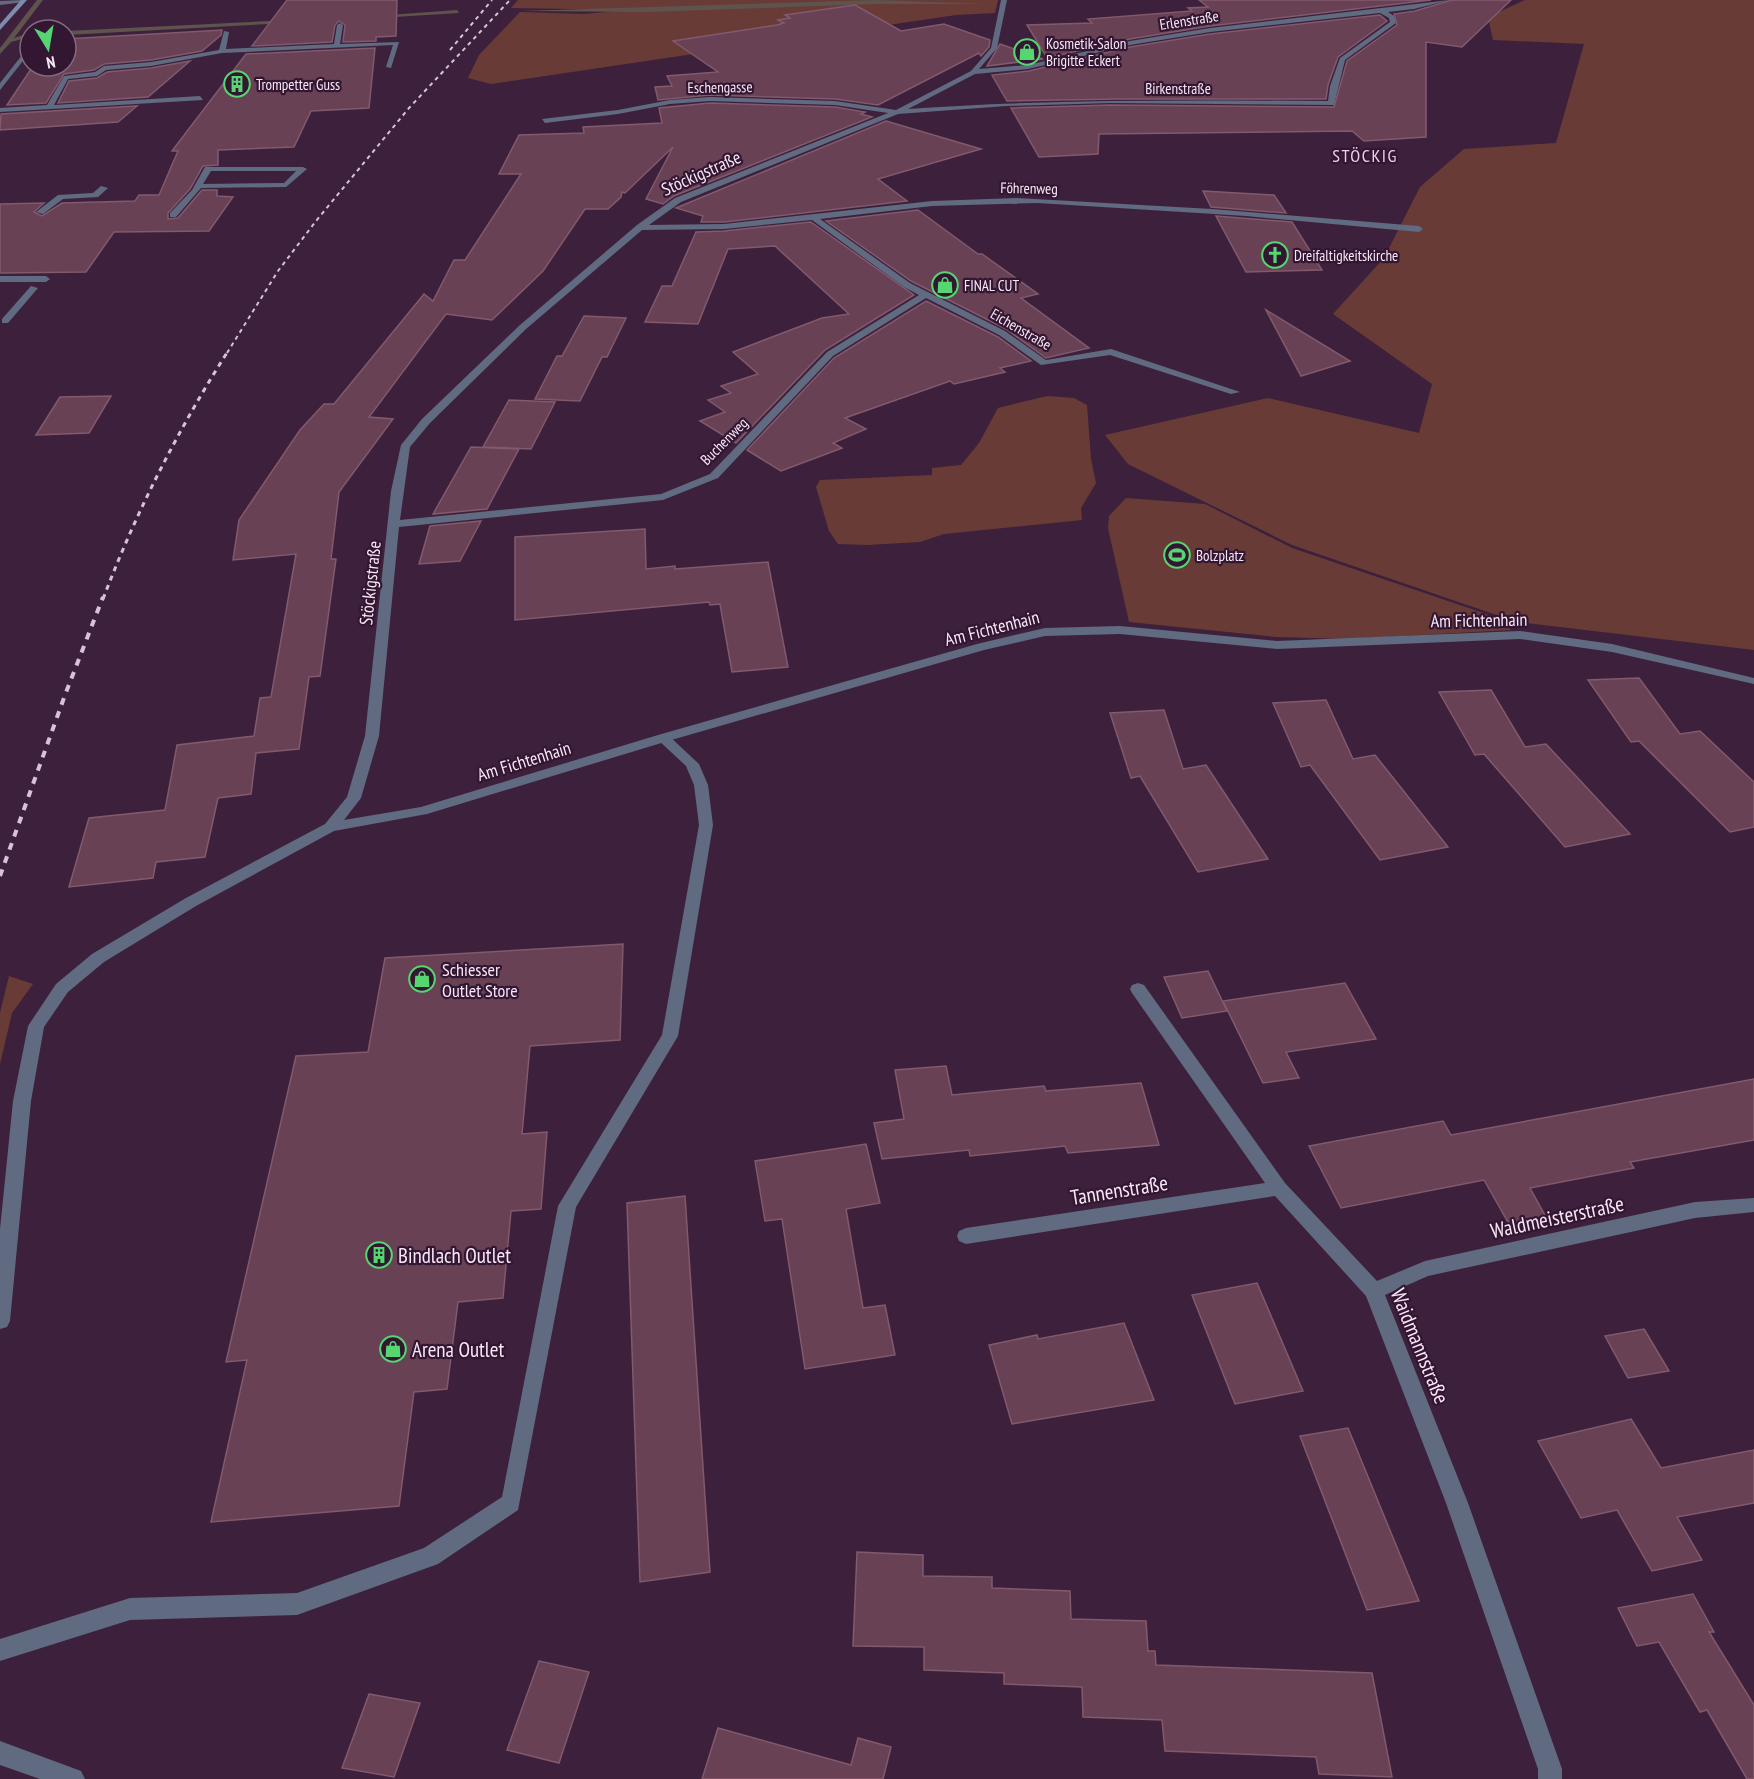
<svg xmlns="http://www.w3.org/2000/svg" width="1754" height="1779" font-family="'PT Sans Narrow',sans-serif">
  <rect width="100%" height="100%" fill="#3d213c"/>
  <!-- green -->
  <g fill="#693b36">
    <polygon points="518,0 998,0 995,13 956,15 491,84 468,78 479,55 520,12 582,14 631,10 511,8"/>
    <polygon points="1525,0 1754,0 1754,650 1517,622 1292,545 1128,464 1105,435 1268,398 1419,433 1432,384 1333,314 1384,258 1420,187 1464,149 1556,143 1584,44 1493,40 1488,17"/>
    <polygon points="1047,396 1074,398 1087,405 1091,459 1096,483 1081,508 1082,520 944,534 920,542 867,545 838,544 829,531 816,487 820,480 932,475 932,468 961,465 979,443 998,408"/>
    <polygon points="1126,498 1205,504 1292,548 1495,617 1511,630 1348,639 1276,637 1129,622 1108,528 1109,516"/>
    <polygon points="9,976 33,984 12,1013 0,1064 0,1013"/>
  </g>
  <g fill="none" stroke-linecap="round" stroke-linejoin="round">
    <!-- stream -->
    <g fill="#5e544d" fill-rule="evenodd">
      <polygon points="37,0 43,0 14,38 30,33 30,37 11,42 0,54 0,48"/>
      <polygon points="876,0 987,4 876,4 646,12 521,11"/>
      <polygon points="457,10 459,13 378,18 375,16"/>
      <polygon points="289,20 287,23 66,35 66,31"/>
    </g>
  </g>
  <!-- building -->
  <g fill="#684155" stroke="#82596d" stroke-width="1.5">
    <polygon points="287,0 397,0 396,36 376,37 376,41 343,42 345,25 339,21 335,25 332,42 252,46"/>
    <polygon points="1199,0 1431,0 1210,26 1130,39 1047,58 1027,25 1092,23 1088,19 1192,11 1188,8 1208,7"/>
    <polygon points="1452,0 1511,0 1462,47 1426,42 1426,137 1364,141 1352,131 1099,134 1098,154 1039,157 1011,108 1110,105 1334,107 1347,61 1397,25 1394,14 1415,11"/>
    <polygon points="855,5 901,31 944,24 990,40 989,47 981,56 979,53 878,105 835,99 710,95 658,100 655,87 672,86 667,76 718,72 673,41 777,25 784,23 778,20 790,18 785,15"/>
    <polygon points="1380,15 1387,21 1338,57 1328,85 1326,99 1118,99 1007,101 992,75 1029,71 1130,47 1210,34"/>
    <polygon points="222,30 221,35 202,51 151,60 104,64 94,70 64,74 46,103 7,105 33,66 66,66 66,39"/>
    <polygon points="1000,44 1043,59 987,66"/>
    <polygon points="375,48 369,108 311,111 294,147 218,150 218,165 203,166 190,189 168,213 168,219 178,218 202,190 217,190 217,196 233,197 209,231 114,232 86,272 0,273 0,204 44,203 34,212 42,216 62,203 135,201 139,195 159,195 178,151 172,151 246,54"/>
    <polygon points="190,61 148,97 58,103 69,81 97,78 107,72 151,68"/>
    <polygon points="710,103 835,107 865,112 861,114 872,117 674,196 663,204 646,199 673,147 625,193 622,192 621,197 608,209 585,209 543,271 492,320 446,314 369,417 393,419 339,492 331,559 336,559 320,676 309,677 299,749 256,753 251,794 218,798 205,857 156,862 153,878 69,887 89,818 165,810 177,745 254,736 260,698 271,697 296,554 233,560 239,520 300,430 324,404 334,404 424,294 433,301 454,260 465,260 521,174 499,174 519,135 584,133 583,127 662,123 659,108"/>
    <polygon points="137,106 118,122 0,130 1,114"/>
    <polygon points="886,121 981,149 878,179 907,201 724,222 701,222 703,216 676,208"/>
    <polygon points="1203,191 1274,195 1286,213 1211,207"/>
    <polygon points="918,210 978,254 982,254 1038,294 1021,298 1089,348 1046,358 1006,329 911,281 826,221"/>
    <polygon points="1216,216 1292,222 1322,270 1246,272"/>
    <polygon points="811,222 914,295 825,350 736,443 700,421 725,412 708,400 731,393 721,386 758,374 733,352 822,318 849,314 775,246 728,249 698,324 645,322 662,286 672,286 696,232 724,231"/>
    <polygon points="926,301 998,337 1031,361 1000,368 1005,372 954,384 950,381 845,418 866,429 833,443 842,448 781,471 747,450 834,358"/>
    <polygon points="1266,310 1350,361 1301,376"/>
    <polygon points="584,316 626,318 607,357 602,357 580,401 535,399 557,356 562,356"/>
    <polygon points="111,396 89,433 36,435 60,397"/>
    <polygon points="509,400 555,402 531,449 483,447"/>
    <polygon points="471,447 519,449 487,509 433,514"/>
    <polygon points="481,521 460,561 419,564 430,526"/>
    <polygon points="645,529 646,569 675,566 675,569 768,562 788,667 732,672 720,604 710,605 709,602 515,620 515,537"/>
    <polygon points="1639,678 1680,734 1700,731 1754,782 1754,827 1730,832 1639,741 1631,742 1588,680"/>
    <polygon points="1491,690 1525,747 1546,744 1630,834 1565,847 1484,754 1475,755 1439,692"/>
    <polygon points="1326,700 1353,759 1375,755 1448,847 1380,860 1310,765 1301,767 1273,703"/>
    <polygon points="1164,710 1183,769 1206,765 1268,859 1198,872 1140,776 1131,778 1110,713"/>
    <polygon points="623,944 620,1040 530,1046 522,1134 547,1132 541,1209 511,1211 503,1298 458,1302 447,1389 414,1392 399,1506 211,1522 247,1360 226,1362 296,1056 368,1052 385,958"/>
    <polygon points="1208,971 1227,1011 1182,1018 1164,977"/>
    <polygon points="1345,983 1376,1039 1286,1052 1299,1078 1263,1083 1223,1001"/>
    <polygon points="946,1066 952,1095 1044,1086 1046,1091 1141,1083 1159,1145 1068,1153 1065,1146 970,1156 969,1150 882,1159 874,1123 904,1119 895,1070"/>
    <polygon points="1754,1079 1754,1140 1630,1162 1634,1168 1530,1188 1547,1219 1509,1224 1484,1180 1341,1208 1309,1146 1443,1121 1451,1135"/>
    <polygon points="866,1144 880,1203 846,1209 863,1308 885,1305 895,1355 805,1369 782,1219 765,1221 755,1161"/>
    <polygon points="685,1196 710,1572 640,1582 627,1203"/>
    <polygon points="1257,1283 1303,1391 1235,1404 1192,1295"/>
    <polygon points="1124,1323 1154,1400 1012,1424 989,1345 1037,1335 1038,1339"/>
    <polygon points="1644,1329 1669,1371 1628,1378 1605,1336"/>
    <polygon points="1631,1419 1661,1468 1754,1450 1754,1503 1677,1517 1702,1560 1652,1571 1617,1510 1581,1518 1538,1441"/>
    <polygon points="1348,1428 1419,1601 1367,1610 1300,1436"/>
    <polygon points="857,1552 923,1555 923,1576 992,1577 992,1588 1070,1591 1071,1619 1146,1621 1148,1651 1155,1651 1156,1665 1372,1673 1392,1777 1319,1774 1316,1757 1165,1751 1162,1720 1083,1717 1082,1687 1004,1684 1004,1673 924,1670 924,1647 853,1646"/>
    <polygon points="1693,1594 1714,1632 1709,1632 1754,1705 1754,1779 1747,1779 1707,1710 1700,1712 1659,1642 1637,1646 1618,1608"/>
    <polygon points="539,1661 589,1672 559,1763 507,1750"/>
    <polygon points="369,1694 420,1703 394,1777 342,1768"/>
    <polygon points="718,1728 851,1765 858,1738 891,1747 883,1779 702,1779"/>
  </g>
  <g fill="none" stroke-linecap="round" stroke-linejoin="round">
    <!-- lane -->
    <g fill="#606a80" fill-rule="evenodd">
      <polygon points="0,1 22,0 25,2 0,5"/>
      <polygon points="340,23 343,25 340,44 399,42 391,68 386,67 393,45 222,53 151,66 106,70 97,76 68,79 54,105 200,96 203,100 0,112 0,108 47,105 64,76 95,72 104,66 151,62 219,50 224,31 229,32 226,49 334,44 337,25"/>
      <polygon points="30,45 30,52 0,90 0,83"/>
      <path d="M205,167H303L307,169L286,187L201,188L176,217H170V213L192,190ZM211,171H296L284,183L203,184Z"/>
      <polygon points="101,186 108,188 98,197 63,199 43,214 36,212 58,195 93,193"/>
      <polygon points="0,276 46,276 50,279 46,282 0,282"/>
      <polygon points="31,286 38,288 8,323 2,323 2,319"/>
      <polygon points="663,734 668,735 699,764 708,785 713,825 678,1036 576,1207 518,1510 438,1564 297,1615 130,1620 0,1661 0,1639 130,1598 297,1593 424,1548 502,1497 558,1206 662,1035 699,825 694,785 686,766 656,738"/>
    </g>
    <!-- street -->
    <g fill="#606a80" fill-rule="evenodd">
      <path d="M1001,0H1007L997,48L979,69L1028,65L1130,41L1210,28L1450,0L1414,9L1388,12L1394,16L1396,23L1345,60L1334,105L1110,103L1006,106L898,114L681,202L649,225L724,224L932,201L1017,198L1212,209L1419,226L1423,229L1419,232L1246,216L1038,203L932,206L820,219L910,283L1005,331L1046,360L1111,349L1240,392L1231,394L1110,355L1041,365L999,335L926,298L833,356L718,478L663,500L399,527L379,736L361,798L344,820L421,807L658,735L977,644L1045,628L1120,626L1277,641L1520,631L1612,644L1754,678V684L1612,652L1520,639L1277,649L1120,634L1045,636L984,650L668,741L427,814L334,831L196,906L104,962L68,992L44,1027L31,1101L10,1321L7,1327L0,1329V1229L13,1101L28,1026L56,984L92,954L186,898L325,824L347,797L365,736L391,491L401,445L422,419L520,325L637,225L675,198L888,113L835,105L710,101L670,104L618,114L545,123L542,119L618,110L670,100L710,97L835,101L896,110L971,71L991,48ZM1380,13L1389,18L1390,22L1340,58L1330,86L1328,101C1186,100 1050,99 908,109L975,74L1028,69L1130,45L1210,32ZM812,220L904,287L919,295L827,352L710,474L661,494L400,520L410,447L430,423L526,329L642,230L724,229Z"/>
      <polygon points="1138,983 1144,985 1285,1183 1377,1281 1425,1261 1695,1202 1754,1198 1754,1212 1695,1218 1428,1276 1385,1295 1468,1503 1562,1769 1562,1779 1538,1779 1538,1769 1446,1503 1366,1296 1275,1196 966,1244 959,1241 957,1236 959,1231 966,1228 1265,1183 1132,993 1130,989 1132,985"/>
      <polygon points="0,1741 81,1771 85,1779 40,1779 0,1765"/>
    </g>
    <!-- secondary -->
    <polygon fill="#7d8baf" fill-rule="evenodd" points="21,0 27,0 0,30 0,24"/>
    <!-- rail-far2 -->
    <g stroke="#d7c3d6" stroke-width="2" stroke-dasharray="4 4" stroke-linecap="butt">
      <polyline points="450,50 492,0"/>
      <polyline points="227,353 278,271 316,221 409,108 510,0"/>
    </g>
    <!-- rail-far1 -->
    <path stroke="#d7c3d6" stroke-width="3" stroke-dasharray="5 5" stroke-linecap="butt" d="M103,599C136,512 178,430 228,351"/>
    <!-- rail -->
    <polyline stroke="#d7c3d6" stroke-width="4" stroke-dasharray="7 7" stroke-linecap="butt" points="0,876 65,695 103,597"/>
  </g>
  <!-- icons -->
  <defs>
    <g id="shop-ring" transform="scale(1.35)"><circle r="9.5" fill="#331732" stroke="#56d671" stroke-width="1.5"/><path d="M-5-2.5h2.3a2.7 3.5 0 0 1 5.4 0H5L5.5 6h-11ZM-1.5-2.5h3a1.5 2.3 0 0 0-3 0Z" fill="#56d671"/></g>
    <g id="building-ring" transform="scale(1.35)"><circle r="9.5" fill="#331732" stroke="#56d671" stroke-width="1.5"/><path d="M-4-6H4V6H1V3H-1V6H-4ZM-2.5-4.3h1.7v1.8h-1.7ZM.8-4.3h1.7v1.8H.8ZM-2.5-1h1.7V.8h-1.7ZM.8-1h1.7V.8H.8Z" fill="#56d671"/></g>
    <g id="church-ring" transform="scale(1.35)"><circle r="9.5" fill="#331732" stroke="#56d671" stroke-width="1.5"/><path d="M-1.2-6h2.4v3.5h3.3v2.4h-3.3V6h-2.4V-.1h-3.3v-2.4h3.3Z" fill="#56d671"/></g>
    <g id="stadium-ring" transform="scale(1.35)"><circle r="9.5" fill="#331732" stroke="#56d671" stroke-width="1.5"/><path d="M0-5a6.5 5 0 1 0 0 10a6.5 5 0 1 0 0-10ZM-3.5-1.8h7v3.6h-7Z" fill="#56d671"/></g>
  </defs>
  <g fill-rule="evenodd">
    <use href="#shop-ring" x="1027" y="52"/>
    <use href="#building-ring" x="237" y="84"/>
    <use href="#church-ring" x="1275" y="255"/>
    <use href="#shop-ring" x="945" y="285"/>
    <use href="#stadium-ring" x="1177" y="555"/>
    <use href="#shop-ring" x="422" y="979"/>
    <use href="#building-ring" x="379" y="1255"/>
    <use href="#shop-ring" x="393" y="1349"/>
  </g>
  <g text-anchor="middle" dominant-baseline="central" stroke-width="4.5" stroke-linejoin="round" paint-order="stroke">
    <!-- far-street labels -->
    <g font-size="15" fill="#f9e7f8" stroke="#331732">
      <text transform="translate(1189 20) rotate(-9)">Erlenstraße</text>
      <text transform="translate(720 87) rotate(-1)">Eschengasse</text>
      <text x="1178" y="88">Birkenstraße</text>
      <text transform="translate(1029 188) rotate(1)">Föhrenweg</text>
      <text transform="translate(1021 329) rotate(30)">Eichenstraße</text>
      <text transform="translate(724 441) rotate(-45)">Buchenweg</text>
    </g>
    <!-- far-poi labels -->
    <g font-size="15" fill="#f9e7f8" stroke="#331732" text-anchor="start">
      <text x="1046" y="43">Kosmetik-Salon<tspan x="1046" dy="17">Brigitte Eckert</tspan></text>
      <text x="256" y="84">Trompetter Guss</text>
      <text x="1294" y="255">Dreifaltigkeitskirche</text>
      <text x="964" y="285">FINAL CUT</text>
      <text x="1196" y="555">Bolzplatz</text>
    </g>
    <!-- far-quarter labels -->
    <g font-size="18" letter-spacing="1.5" fill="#f0ccee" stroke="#331732">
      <text x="1365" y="155">STÖCKIG</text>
    </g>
    <!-- street labels -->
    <g font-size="18" fill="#f9e7f8" stroke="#331732">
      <text transform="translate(701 173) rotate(-24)">Stöckigstraße</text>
      <text transform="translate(370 583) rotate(-84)">Stöckigstraße</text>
      <text transform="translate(1479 620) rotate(-1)">Am Fichtenhain</text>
      <text transform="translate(992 628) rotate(-14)">Am Fichtenhain</text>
      <text transform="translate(524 761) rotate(-17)">Am Fichtenhain</text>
    </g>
    <!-- poi labels -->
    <g font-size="18" fill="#f9e7f8" stroke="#331732" text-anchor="start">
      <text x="442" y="969">Schiesser<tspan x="442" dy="21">Outlet Store</tspan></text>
    </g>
    <!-- near-street labels -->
    <g font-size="21" fill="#f9e7f8" stroke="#331732">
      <text transform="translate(1119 1190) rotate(-9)">Tannenstraße</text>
      <text transform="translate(1557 1217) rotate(-12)">Waldmeisterstraße</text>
      <text transform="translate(1420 1346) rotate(68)">Waidmannstraße</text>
    </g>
    <!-- near-poi labels -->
    <g font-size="21" fill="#f9e7f8" stroke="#331732" text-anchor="start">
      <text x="398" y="1255">Bindlach Outlet</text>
      <text x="412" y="1349">Arena Outlet</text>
    </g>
  </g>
  <!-- north arrow -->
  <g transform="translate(48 48) rotate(169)"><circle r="28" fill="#331732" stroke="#826a81" stroke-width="1.5"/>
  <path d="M0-4.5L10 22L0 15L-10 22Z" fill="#56d671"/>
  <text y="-9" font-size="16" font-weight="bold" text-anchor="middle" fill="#f9e7f8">N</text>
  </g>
</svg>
